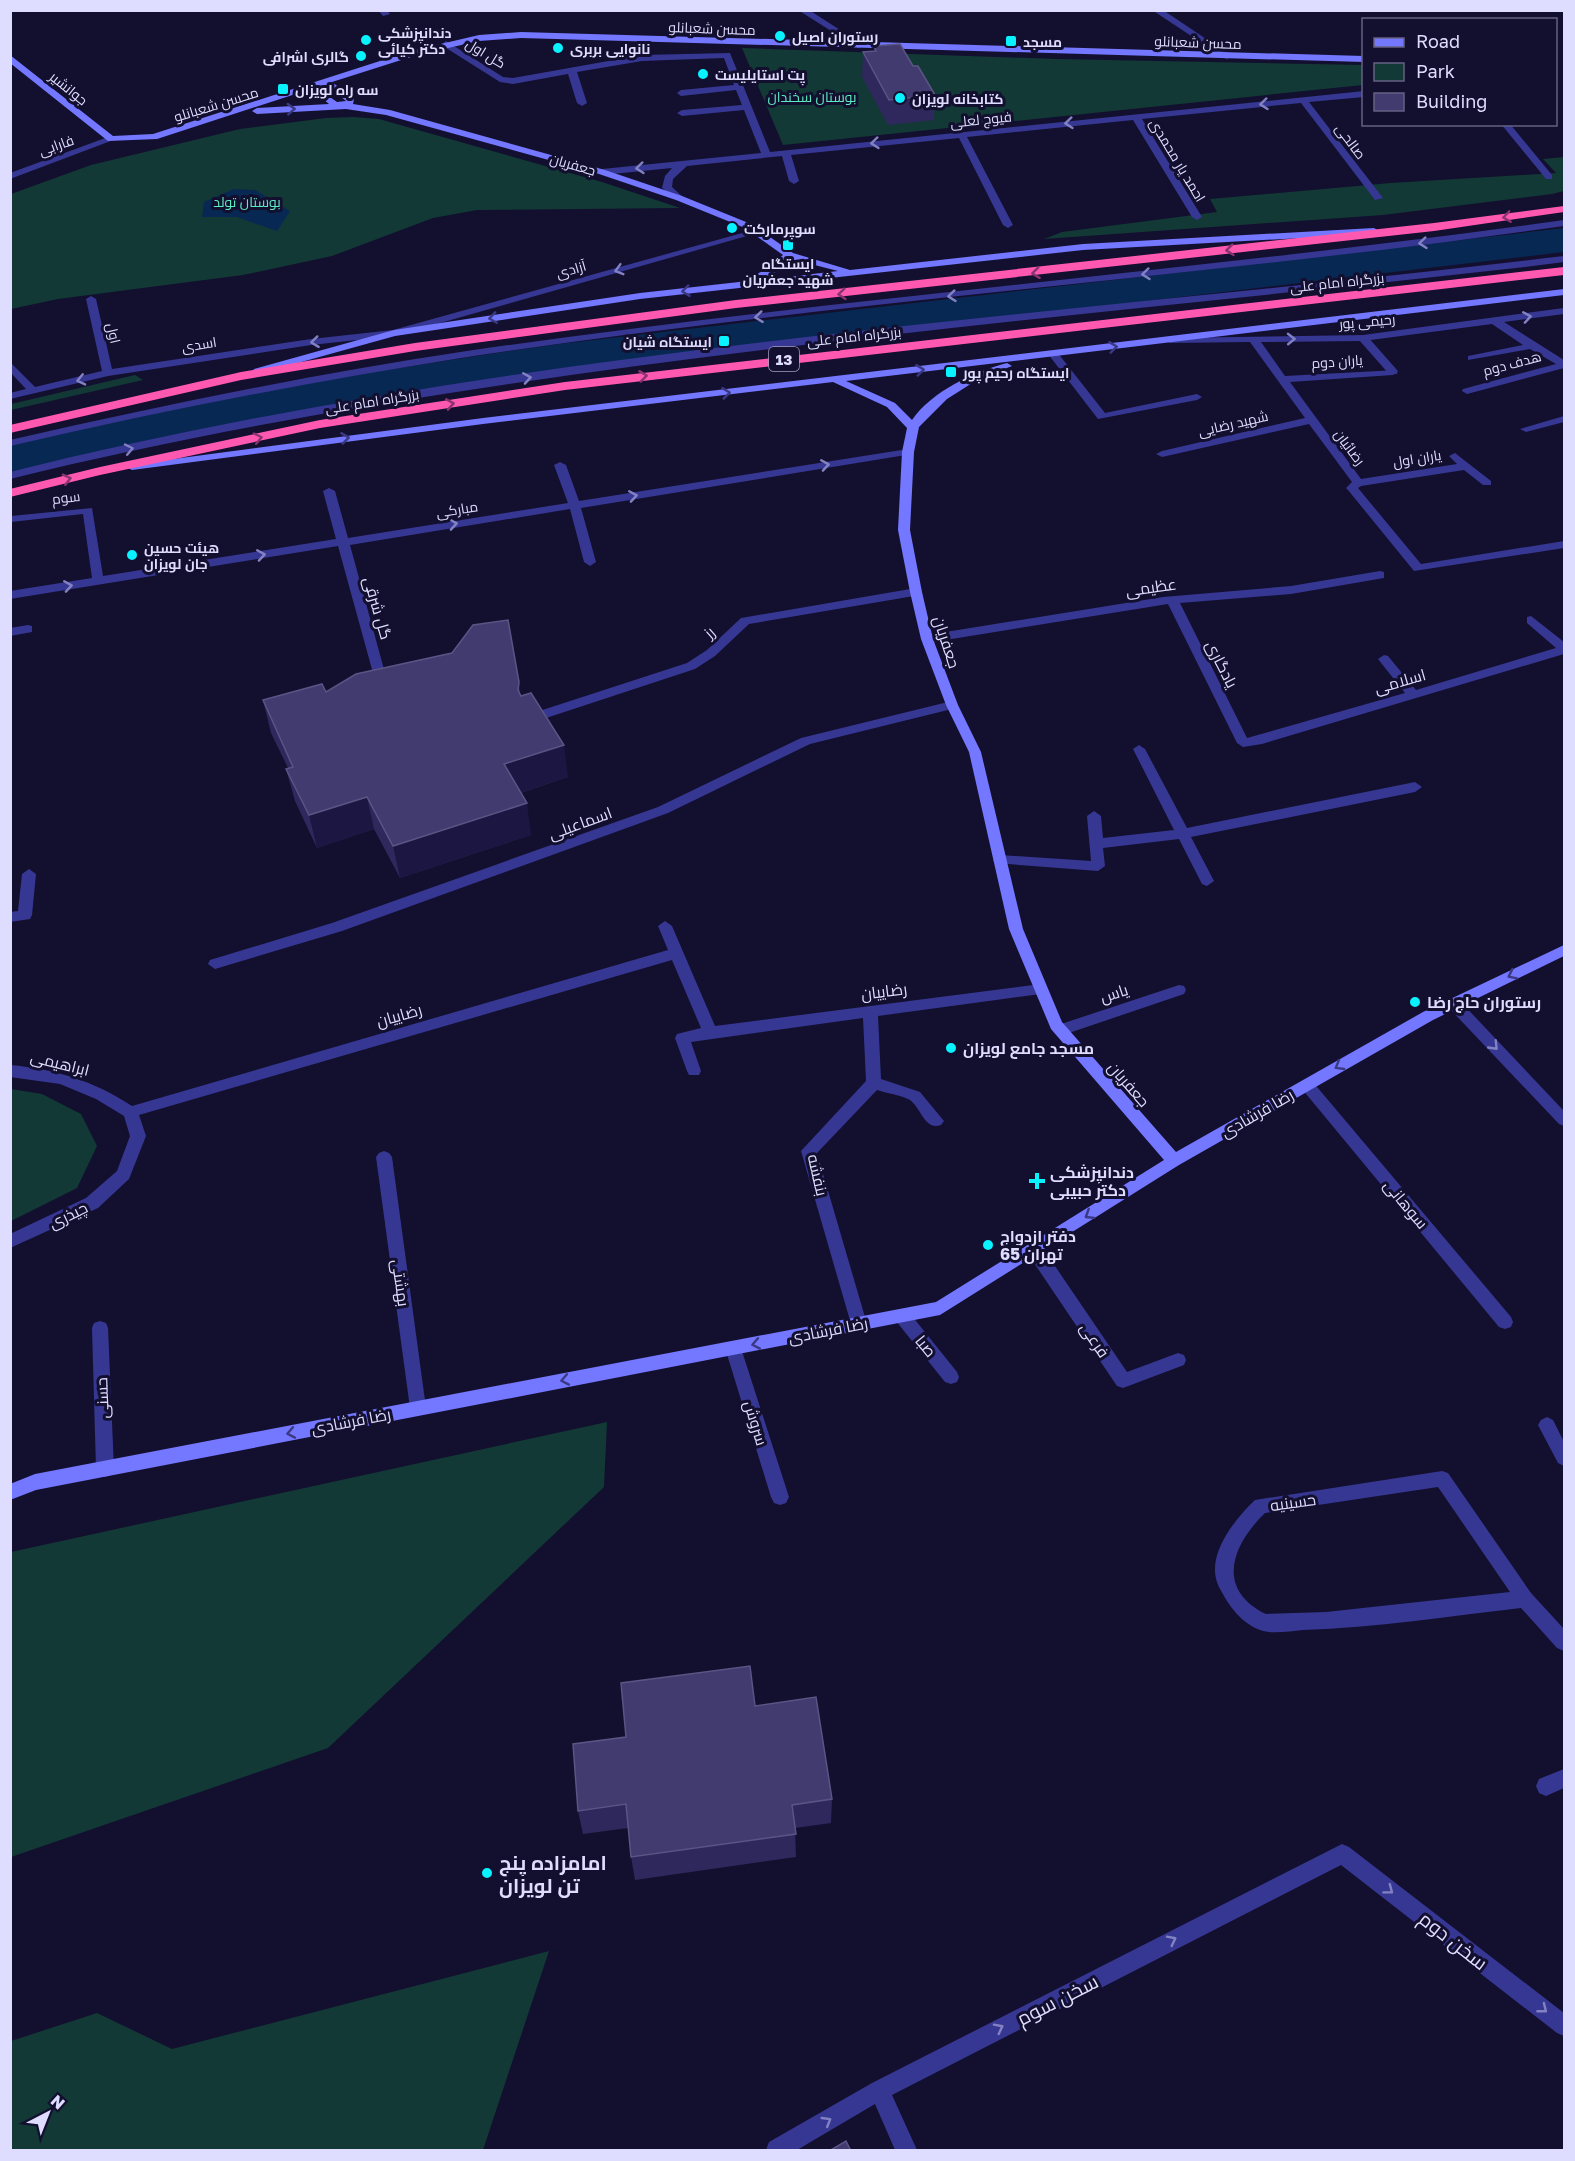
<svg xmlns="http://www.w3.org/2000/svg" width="1575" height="2161" font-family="'Golos Text',Cairo,sans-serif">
  <rect width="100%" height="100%" fill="#130f2f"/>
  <!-- green -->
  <g fill="#123936">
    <polygon points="742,48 1057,59 1363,65 1363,85 783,145"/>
    <polygon points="353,117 379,119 602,182 680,208 477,210 433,218 332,256 243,275 58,299 11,309 11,194 91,165 240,129 326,118"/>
    <polygon points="1564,157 1564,191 1552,194 1383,215 1044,239 1062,232 1217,212 1210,199 1391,183 1556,173 1543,159"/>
    <polygon points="135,375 143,380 11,410 11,404"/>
    <polygon points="11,1089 42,1094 81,1114 97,1146 77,1188 11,1221"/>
    <polygon points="607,1422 604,1487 328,1748 11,1857 11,1552"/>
    <polygon points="549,1951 483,2150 11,2150 11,2041 97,2013 172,2049"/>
  </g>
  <!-- water -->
  <polygon fill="#082854" points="234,189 255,190 290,211 277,231 237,217 202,217 204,202"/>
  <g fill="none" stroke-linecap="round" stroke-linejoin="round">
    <!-- river -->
    <path fill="#082854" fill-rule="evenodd" d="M1564,228V252L559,370L284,414L147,441L10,473V445C192,401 375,370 559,344Z"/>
    <!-- lane -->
    <g fill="#363792" fill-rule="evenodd">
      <path d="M1564,220V226L1446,242C1118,283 788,308 461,358C310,382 160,411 10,446V440C162,405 314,374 467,351C832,298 1199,271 1564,220Z"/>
      <path d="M1564,256V262L1525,267C1186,305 846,334 509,384C341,409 175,438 10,479V472C519,345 1046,318 1564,256Z"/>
      <polygon points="1363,335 1367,336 1397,370 1397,374 1389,374 1359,340 1359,336"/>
    </g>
    <!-- street -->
    <g fill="#363792" fill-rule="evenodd">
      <polygon points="378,10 387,10 390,14 383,16"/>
      <polygon points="798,10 809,10 865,46 858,48"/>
      <polygon points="1152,10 1163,10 1233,57 1226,59"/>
      <polygon points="446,41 503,77 513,78 642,55 730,53 770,152 1364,91 1364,97 1309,102 1383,198 1375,200 1301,103 1142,119 1202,217 1197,220 1192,217 1133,120 967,137 1013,225 1008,228 1003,225 959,138 791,155 799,181 794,184 789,181 782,156 687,166 673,179 672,187 684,198 679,201 662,188 665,176 672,168 602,175 597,172 602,169 761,153 744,110 682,116 677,113 682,110 742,105 736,90 681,96 677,93 681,90 734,85 724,58 642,61 577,72 587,103 582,106 577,103 568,74 513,84 500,82 443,46 442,44"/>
      <polygon points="1501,124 1510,124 1552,175 1552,179 1546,179"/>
      <polygon points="108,137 116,139 10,179 10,173"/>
      <polygon points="753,230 761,232 394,336 311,345 108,376 10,399 10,393 26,389 10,372 10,362 35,387 102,371 86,299 91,296 96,299 112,369 311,339 393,330"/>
      <polygon points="1564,308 1564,314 1504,322 1564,360 1564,368 1467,394 1462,391 1463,389 1556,364 1530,349 1468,360 1468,356 1523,345 1492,324 1363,341 1261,342 1285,376 1397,370 1398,372 1393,375 1290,382 1361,479 1457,464 1449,456 1455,453 1491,481 1491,485 1483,485 1464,470 1361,486 1358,488 1421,564 1564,541 1564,548 1414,571 1348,490 1346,488 1352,482 1309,424 1162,457 1156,454 1162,451 1305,418 1250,342 1170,343 1165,340 1166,338 1363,335"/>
      <polygon points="1053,351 1057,352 1105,413 1197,394 1202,397 1197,400 1098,419 1048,354"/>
      <polygon points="1564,416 1564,422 1526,432 1520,429"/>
      <polygon points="908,449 914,452 912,454 581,508 596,562 590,566 584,562 570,509 350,545 388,684 382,688 376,684 338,546 10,599 10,591 92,578 83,514 11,522 11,516 92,508 103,576 336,539 323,491 329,488 335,491 348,538 568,503 554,465 560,462 566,465 579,501"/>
      <polygon points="1380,571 1384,572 1384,578 1291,594 1180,603 1247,738 1405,693 1378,659 1384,655 1388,656 1416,690 1556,648 1527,623 1527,617 1531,616 1564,642 1564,654 1262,744 1243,747 1237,743 1168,604 927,643 921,639 927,635 1163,597 1291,586"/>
      <polygon points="916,588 920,589 920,595 749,624 715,656 695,669 534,722 524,722 523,719 524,716 687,663 707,650 741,618"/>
      <polygon points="28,625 32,626 32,632 10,636 10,628"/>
      <polygon points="952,701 956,702 958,705 956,708 810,744 668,813 342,931 215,969 208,964 210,960 332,923 658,807 801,738"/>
      <polygon points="1139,745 1145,749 1187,828 1415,782 1422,787 1415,792 1191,837 1214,881 1207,886 1202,884 1179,839 1103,848 1105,866 1098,871 995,863 993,860 1000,855 1091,861 1087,816 1094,811 1101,816 1103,838 1174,830 1133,749"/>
      <polygon points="29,869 36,874 32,915 30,919 10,922 10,912 18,911 22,874"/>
      <path d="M665,921L672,926L715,1026L1041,984L1048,989L1041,994L878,1016L881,1079L920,1092L944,1121L941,1125C925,1131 921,1108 910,1100C901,1095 886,1093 877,1090L817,1153L867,1324L865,1329L859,1331L853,1329L851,1324L801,1151L866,1081L863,1018L691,1042L701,1071L699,1075H689L687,1071L675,1038L677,1034L701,1028L672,960L139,1115L146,1136L129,1179L98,1208L10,1248V1234L86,1198L117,1171L130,1136L124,1116L96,1099L60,1084L10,1077V1065C55,1069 94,1081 132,1106L668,950L658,926Z"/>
      <polygon points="1179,985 1184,986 1186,990 1184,994 1060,1036 1055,1034 1053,1030 1055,1026"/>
      <polygon points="1454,999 1459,1000 1564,1111 1564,1126 1559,1124 1449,1008 1447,1004 1449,1000"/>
      <polygon points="1307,1079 1312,1081 1511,1317 1513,1322 1511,1327 1505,1329 1499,1327 1302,1089 1299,1085 1302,1081"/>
      <polygon points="384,1151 389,1153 392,1157 426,1408 424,1413 418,1415 412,1413 410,1408 376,1157 379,1153"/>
      <polygon points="1034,1242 1040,1244 1127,1372 1178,1353 1184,1355 1186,1360 1184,1365 1123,1388 1117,1386 1028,1254 1026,1249 1028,1244"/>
      <polygon points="902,1309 908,1311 957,1372 959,1377 957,1382 951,1384 945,1382 896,1321 894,1316 896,1311"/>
      <polygon points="100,1321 106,1323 108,1328 114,1469 111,1475 105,1477 99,1475 96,1469 92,1328 94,1323"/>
      <polygon points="733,1341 739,1343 741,1348 789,1497 786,1503 780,1505 774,1503 771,1497 725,1348 727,1343"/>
      <polygon points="1547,1417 1553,1420 1564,1442 1564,1466 1558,1463 1538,1425 1541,1420"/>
      <path d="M1442,1471L1448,1473L1531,1593L1564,1629V1651L1557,1648L1521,1608C1449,1616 1376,1628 1303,1630C1291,1631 1274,1634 1263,1631C1241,1624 1229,1606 1219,1587C1204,1557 1234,1520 1255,1500ZM1438,1487L1510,1592L1326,1612L1266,1614C1215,1589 1232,1545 1265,1513Z"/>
      <polygon points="1564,1769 1564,1788 1546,1796 1539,1793 1536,1786 1539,1779"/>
      <polygon points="1342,1844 1349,1847 1564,2013 1564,2036 1557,2033 1341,1865 892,2095 917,2150 895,2150 875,2104 797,2150 766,2150 769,2142 872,2083"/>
    </g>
    <!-- secondary -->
    <g fill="#7477ff" fill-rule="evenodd">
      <path d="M521,32L1364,56V62L521,38L479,41L417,55L332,82L354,99L353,104L390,110L605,170L682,196L751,224L793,253L850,270L1083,244L1374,228L1379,231L1374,234L1083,250L640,299L395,336L258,374L253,371L254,369L394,330L640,293L748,281V278L765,270L783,255L745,228L676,200L599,174L386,115L346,109L257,114L252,111L257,108L329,104L311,89L157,139L108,141L10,63V55L113,136L153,134L411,51L479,35ZM322,87H329L346,101L337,102L320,90ZM791,259L838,271L761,280L773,274Z"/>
      <path d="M1564,289V295L846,381L895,403L912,420C932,391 974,372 1007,363L1012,366L977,380L947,399L919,427L914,452L910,530L922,592L933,639L958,705L981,752L1023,929L1062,1022L1176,1152L1423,1012L1564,945V956L1433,1020L1179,1165L940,1315L36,1490L10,1500V1484L35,1474L936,1302L1164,1160L1051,1029L1009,929L969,752L946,705L921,639L910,592L898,530L902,452L907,428L887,407L833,382L483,424L132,470L126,467L128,465L483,418Z"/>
    </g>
    <!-- highway -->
    <g fill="#ff58b0" fill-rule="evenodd">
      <polygon points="1564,206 1564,212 1434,231 736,308 415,351 241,380 10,433 10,425 241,372 415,343 736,300 1434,223"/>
      <polygon points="1564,267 1564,275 565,390 320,428 100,475 10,497 10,489 100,467 320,420 565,382"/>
    </g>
  </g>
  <!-- wall -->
  <g fill="#2f285d">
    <polygon points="874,46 913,66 935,95 934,120 888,125 862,77 863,52 874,51"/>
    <polygon points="519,682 520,695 568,777 521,793 531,835 400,878 374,829 317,848 295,801 286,769 288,768 271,733 263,700 326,692"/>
    <polygon points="755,1706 832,1799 831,1823 795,1828 796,1857 635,1880 631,1857 628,1828 583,1834 578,1811 626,1737"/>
  </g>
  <!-- shaded-wall -->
  <g fill="#1c1643">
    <polygon points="564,745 568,777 508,797 504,764"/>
    <polygon points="367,797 374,829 317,848 309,815"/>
    <polygon points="527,803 531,835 400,878 393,846"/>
  </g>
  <!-- building -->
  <g fill="#423b6f" stroke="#5b5485" stroke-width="1.5">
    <polygon points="900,44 913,66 918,66 935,95 889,100 863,52 876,51 874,46"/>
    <polygon points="508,620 519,682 518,690 521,696 531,693 564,745 504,764 527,803 393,846 367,797 309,815 286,769 293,767 263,700 322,684 326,692 356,674 452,653 473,625"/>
    <polygon points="750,1666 755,1706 816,1697 832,1799 792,1805 796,1834 631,1857 626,1804 578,1811 573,1744 626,1737 621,1683"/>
    <polygon points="846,2141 851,2151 829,2151"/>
  </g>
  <!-- one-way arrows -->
  <defs><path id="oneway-chevron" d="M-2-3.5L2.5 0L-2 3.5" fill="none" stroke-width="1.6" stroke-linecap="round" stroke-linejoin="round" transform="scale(1.5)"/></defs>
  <g stroke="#8282c3">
    <use href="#oneway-chevron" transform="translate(1264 104) rotate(174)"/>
    <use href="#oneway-chevron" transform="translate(1069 123) rotate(174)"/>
    <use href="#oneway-chevron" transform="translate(875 143) rotate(174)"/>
    <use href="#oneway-chevron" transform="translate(640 168) rotate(174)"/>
    <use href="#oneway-chevron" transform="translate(1423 243) rotate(174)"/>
    <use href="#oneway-chevron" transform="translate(619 270) rotate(164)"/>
    <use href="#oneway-chevron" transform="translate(1146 274) rotate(174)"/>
    <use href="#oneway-chevron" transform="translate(952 296) rotate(174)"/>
    <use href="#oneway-chevron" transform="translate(759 317) rotate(173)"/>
    <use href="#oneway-chevron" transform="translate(1527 317) rotate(-9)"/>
    <use href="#oneway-chevron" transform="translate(1291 339) rotate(-1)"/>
    <use href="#oneway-chevron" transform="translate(315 342) rotate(173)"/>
    <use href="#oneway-chevron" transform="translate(527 378) rotate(-9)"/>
    <use href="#oneway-chevron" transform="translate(81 380) rotate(167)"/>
    <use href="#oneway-chevron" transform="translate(129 449) rotate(-12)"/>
    <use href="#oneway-chevron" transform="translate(825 465) rotate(-9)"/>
    <use href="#oneway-chevron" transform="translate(633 496) rotate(-9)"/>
    <use href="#oneway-chevron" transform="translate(453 524) rotate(-9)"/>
    <use href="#oneway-chevron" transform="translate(261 555) rotate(-9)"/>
    <use href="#oneway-chevron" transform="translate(68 586) rotate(-9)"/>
    <use href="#oneway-chevron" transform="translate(1494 1046) rotate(46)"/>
    <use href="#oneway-chevron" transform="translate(1389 1890) rotate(37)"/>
    <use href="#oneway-chevron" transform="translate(1172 1940) rotate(-27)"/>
    <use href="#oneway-chevron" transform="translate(1543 2009) rotate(38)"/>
    <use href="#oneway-chevron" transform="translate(999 2028) rotate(-27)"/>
    <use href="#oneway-chevron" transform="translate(827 2121) rotate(-31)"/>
  </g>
  <g stroke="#3a3982">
    <use href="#oneway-chevron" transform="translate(291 109) rotate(-3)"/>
    <use href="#oneway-chevron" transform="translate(686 291) rotate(173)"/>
    <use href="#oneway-chevron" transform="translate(493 318) rotate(172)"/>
    <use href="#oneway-chevron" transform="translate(1113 347) rotate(-7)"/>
    <use href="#oneway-chevron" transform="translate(920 370) rotate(-7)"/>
    <use href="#oneway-chevron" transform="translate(726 393) rotate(-7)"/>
    <use href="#oneway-chevron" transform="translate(345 438) rotate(-7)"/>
    <use href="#oneway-chevron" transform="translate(1512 975) rotate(154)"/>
    <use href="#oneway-chevron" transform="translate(1339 1066) rotate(150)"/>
    <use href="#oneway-chevron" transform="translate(1089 1215) rotate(148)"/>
    <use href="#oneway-chevron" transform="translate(756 1344) rotate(169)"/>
    <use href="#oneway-chevron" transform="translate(565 1380) rotate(169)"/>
    <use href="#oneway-chevron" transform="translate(291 1433) rotate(169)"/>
  </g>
  <g stroke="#893470">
    <use href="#oneway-chevron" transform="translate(1507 217) rotate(172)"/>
    <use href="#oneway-chevron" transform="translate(1230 250) rotate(174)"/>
    <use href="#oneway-chevron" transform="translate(1036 273) rotate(173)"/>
    <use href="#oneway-chevron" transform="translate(842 294) rotate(175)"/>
    <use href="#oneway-chevron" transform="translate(643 376) rotate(-7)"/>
    <use href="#oneway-chevron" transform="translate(450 404) rotate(-9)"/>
    <use href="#oneway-chevron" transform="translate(258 438) rotate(-12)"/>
    <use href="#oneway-chevron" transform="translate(67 479) rotate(-14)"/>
  </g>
  <!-- markers -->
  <g fill="#09f2ff" stroke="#130f2f" stroke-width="2">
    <circle cx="780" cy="36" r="6"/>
    <circle cx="366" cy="40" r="6"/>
    <rect x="1005" y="35" width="12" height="12" rx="3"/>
    <circle cx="558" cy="48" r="6"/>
    <circle cx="361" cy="56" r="6"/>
    <circle cx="703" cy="74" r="6"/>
    <rect x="277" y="83" width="12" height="12" rx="3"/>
    <circle cx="900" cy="98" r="6"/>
    <circle cx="732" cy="228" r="6"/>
    <rect x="782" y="239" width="12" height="12" rx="3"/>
    <rect x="718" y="335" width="12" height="12" rx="3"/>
    <rect x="945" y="366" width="12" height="12" rx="3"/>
    <circle cx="132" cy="555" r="6"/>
    <circle cx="1415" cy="1002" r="6"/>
    <circle cx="951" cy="1048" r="6"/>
    <path d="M1034 1172h6v6h6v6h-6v6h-6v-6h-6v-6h6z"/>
    <circle cx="988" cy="1245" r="6"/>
    <circle cx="487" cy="1873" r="6"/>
  </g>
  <g text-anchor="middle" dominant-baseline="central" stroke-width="6" stroke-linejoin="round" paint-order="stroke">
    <!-- far-street labels -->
    <g font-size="14" fill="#dfddff" stroke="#130f2f">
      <text transform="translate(712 28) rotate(2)">محسن شعبانلو</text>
      <text transform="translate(1198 42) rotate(2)">محسن شعبانلو</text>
      <text transform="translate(486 53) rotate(31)">گل اول</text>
      <text transform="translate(69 88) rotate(39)">جوانشیر</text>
      <text transform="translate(216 104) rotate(-17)">محسن شعبانلو</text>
      <text transform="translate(981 119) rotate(-6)">فیوج لعلی</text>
      <text transform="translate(1351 141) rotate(53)">صالحی</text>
      <text transform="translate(56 145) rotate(-20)">فارابی</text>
      <text transform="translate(1178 160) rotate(59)">احمد یار محمدی</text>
      <text transform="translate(573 164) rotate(16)">جعفریان</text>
      <text transform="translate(571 269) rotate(-16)">آزادی</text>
      <text transform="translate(1337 282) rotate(-6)">بزرگراه امام علی</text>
      <text transform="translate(1367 321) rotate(-5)">رحیمی پور</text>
      <text transform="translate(114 333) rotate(77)">اول</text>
      <text transform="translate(854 336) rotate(-6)">بزرگراه امام علی</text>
      <text transform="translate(199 344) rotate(-9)">اسدی</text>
      <text transform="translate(1337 361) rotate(-4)">یاران دوم</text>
      <text transform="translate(1512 363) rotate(-15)">هدف دوم</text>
      <text transform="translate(372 401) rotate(-9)">بزرگراه امام علی</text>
      <text transform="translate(1233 423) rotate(-13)">شهید رضایی</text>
      <text transform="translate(1350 447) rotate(53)">رضائیان</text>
      <text transform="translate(1417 458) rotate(-9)">یاران اول</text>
      <text transform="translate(66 497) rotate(-7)">سوم</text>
      <text transform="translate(457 509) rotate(-9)">مبارکی</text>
    </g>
    <!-- far-poi labels -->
    <g font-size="14" font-weight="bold" fill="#dfddff" stroke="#130f2f" text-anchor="start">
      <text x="378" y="32">دندانپزشکی<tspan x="378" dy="16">دکتر کیائی</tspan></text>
      <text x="792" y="36">رستوران اصیل</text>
      <text x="1023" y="41">مسجد</text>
      <text x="570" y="48">نانوایی بربری</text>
      <text x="349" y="56" text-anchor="end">گالری اشرافی</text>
      <text x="715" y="74">پت استایلیست</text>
      <text x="295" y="89">سه راه لویزان</text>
      <text x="912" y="98">کتابخانه لویزان</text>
      <text x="744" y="228">سوپرمارکت</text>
      <text x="788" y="263" text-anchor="middle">ایستگاه<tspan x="788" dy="16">شهید جعفریان</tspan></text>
      <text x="712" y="341" text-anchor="end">ایستگاه شیان</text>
      <text x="963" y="372">ایستگاه رحیم پور</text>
      <text x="144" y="547">هیئت حسین<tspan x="144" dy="16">جان لویزان</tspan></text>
    </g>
    <!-- far-park labels -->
    <g font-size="14" fill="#5debc1" stroke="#130f2f">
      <text x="812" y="96">بوستان سخندان</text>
      <text x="247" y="201">بوستان تولد</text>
    </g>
    <!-- shield labels -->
    <rect fill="#130f2f" stroke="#a29fc1" stroke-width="1.5" x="769" y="347" width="30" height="24" rx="4.5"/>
    <g font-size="15" font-weight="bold" fill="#dfddff">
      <text x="784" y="359">13</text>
    </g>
    <!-- street labels -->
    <g font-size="16" fill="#dfddff" stroke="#130f2f">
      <text transform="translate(1151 587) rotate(-8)">عظیمی</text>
      <text transform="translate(378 608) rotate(74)">گل شرقی</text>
      <text transform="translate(709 632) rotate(-42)">رز</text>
      <text transform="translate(947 642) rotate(72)">جعفریان</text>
      <text transform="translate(1222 664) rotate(63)">یادگاری</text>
      <text transform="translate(1400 681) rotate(-16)">اسلامی</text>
      <text transform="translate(580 823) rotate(-20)">اسماعیلی</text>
      <text transform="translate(884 991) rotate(-7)">رضاییان</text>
      <text transform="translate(1114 993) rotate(-18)">یاس</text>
      <text transform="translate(399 1015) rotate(-16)">رضاییان</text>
      <text transform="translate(60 1063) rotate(14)">ابراهیمی</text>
      <text transform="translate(1129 1084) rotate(49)">جعفریان</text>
      <text transform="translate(1257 1113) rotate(-30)">رضا فرشادی</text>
      <text transform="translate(818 1175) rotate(77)">بنفشه</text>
      <text transform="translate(1406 1204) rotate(50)">سوهانی</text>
      <text transform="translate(68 1215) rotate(-26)">چیذری</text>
      <text transform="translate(401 1283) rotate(82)">بهشتی</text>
      <text transform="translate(828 1330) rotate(-11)">رضا فرشادی</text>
      <text transform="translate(1095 1340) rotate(56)">فرعی</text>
      <text transform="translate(926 1346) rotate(51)">صبا</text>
      <text transform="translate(102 1398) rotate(-92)">حسنی</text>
      <text transform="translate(351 1421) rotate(-11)">رضا فرشادی</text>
      <text transform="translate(756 1423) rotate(73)">سروش</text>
      <text transform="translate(1293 1502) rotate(-8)">حسینیه</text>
    </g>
    <!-- poi labels -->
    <g font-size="16" font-weight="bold" fill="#dfddff" stroke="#130f2f" text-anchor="start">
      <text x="1427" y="1002">رستوران حاج رضا</text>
      <text x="963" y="1048">مسجد جامع لویزان</text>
      <text x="1050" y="1172">دندانپزشکی<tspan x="1050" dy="18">دکتر حبیبی</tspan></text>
      <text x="1000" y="1236">دفتر ازدواج<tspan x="1000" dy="18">65 تهران</tspan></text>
    </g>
    <!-- near-poi labels -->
    <g font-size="20" font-weight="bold" fill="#dfddff" stroke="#130f2f" text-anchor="start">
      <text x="499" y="1862">امامزاده پنج<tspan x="499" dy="23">تن لویزان</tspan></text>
    </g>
    <!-- near-street labels -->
    <g font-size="20" fill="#dfddff" stroke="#130f2f">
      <text transform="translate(1454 1940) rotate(38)">سخن دوم</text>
      <text transform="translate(1057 1999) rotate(-27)">سخن سوم</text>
    </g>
  </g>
  <!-- border -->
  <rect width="1575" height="2161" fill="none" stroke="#dfddff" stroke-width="24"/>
  <!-- legend -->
  <rect x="1362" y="18" width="195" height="108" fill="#130f2f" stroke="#656182" stroke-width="1.5"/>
  <rect x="1374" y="38" width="30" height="9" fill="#7477ff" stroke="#656182" stroke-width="1.5"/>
  <text x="1416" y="48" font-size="18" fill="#dfddff">Road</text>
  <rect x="1374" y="63" width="30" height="18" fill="#123936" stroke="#656182" stroke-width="1.5"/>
  <text x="1416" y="78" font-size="18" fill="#dfddff">Park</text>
  <rect x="1374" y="93" width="30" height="18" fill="#423b6f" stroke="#656182" stroke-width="1.5"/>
  <text x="1416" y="108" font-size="18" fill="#dfddff">Building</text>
  <!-- north arrow -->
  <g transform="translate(48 2113) rotate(42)" stroke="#130f2f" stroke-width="4.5" paint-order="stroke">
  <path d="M0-4.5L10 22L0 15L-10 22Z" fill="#dfddff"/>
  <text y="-9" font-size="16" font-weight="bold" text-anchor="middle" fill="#dfddff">N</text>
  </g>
</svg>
